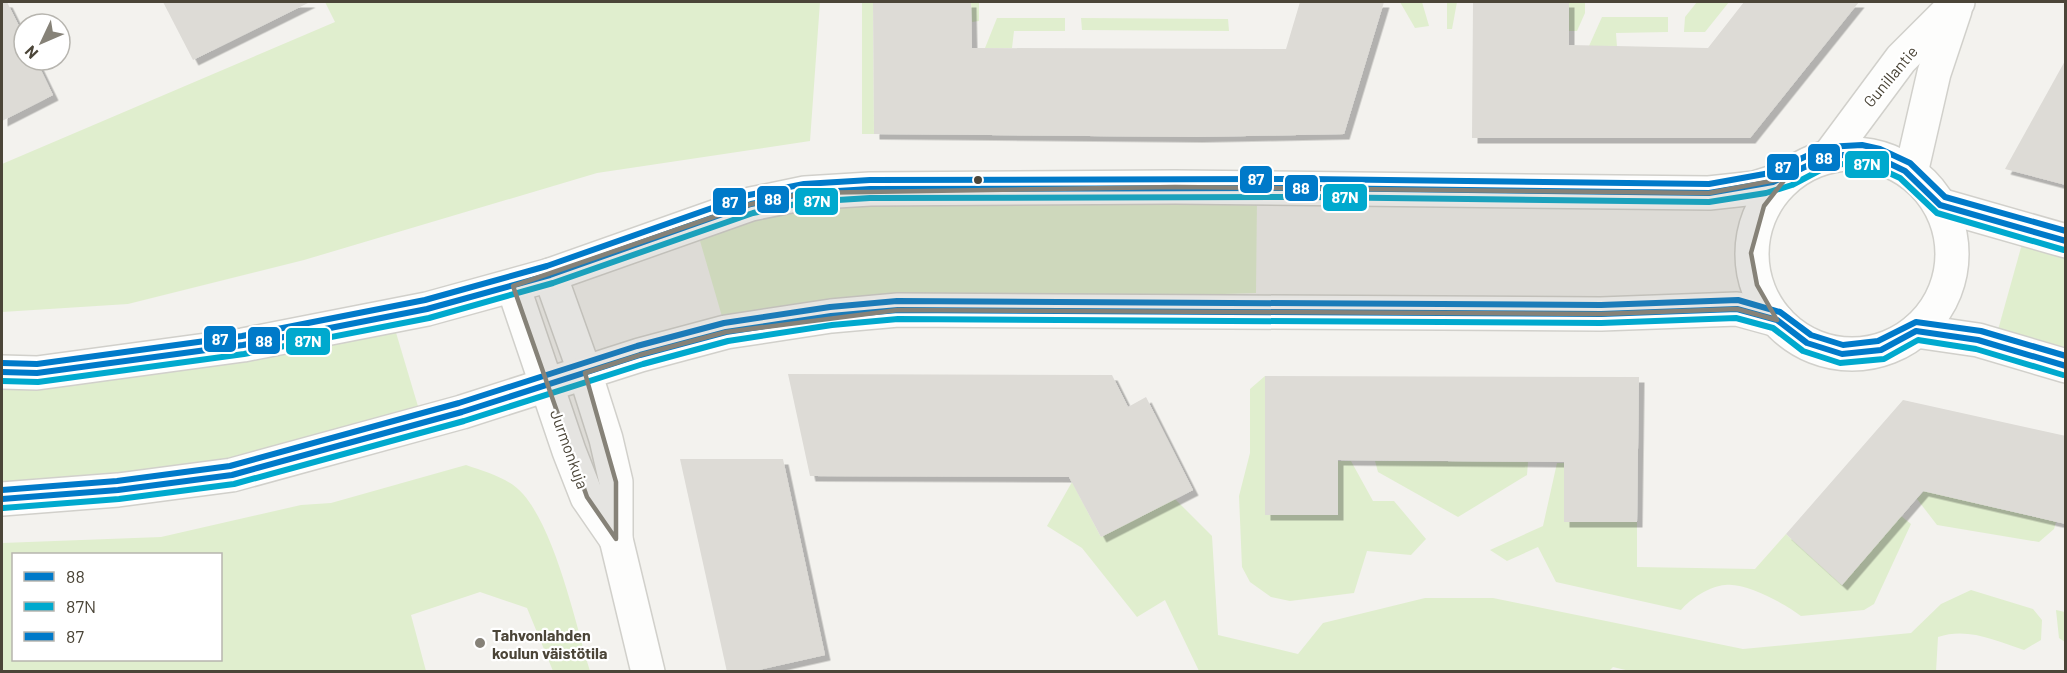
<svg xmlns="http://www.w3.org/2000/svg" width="2067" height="673" font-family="Barlow,sans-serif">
  <defs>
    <filter id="shadow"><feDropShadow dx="5.5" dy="5.5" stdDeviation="0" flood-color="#0004"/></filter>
  </defs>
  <rect width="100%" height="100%" fill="#f3f2ee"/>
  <!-- green -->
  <g fill="#e0eece" fill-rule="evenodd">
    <polygon points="325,2 820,2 810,141 597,173 304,260 128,304 2,312 2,164 335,22"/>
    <polygon points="862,2 873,2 874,134 862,134"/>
    <polygon points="971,2 979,2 979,21 972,22"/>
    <polygon points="1400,2 1422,2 1429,26 1415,28"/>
    <polygon points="1447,2 1457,2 1452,29 1447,29"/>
    <polygon points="1569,2 1585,2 1585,13 1577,31 1569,31"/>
    <polygon points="1697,2 1729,2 1705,32 1684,32 1685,17"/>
    <polygon points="1602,17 1668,17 1668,32 1616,33 1617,47 1589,46"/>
    <polygon points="997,18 1065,18 1065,31 1014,31 1012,48 985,48"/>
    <polygon points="1081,18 1228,19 1229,31 1082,30"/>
    <polygon points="1257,199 1256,293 1063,299 723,320 698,234 750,218 849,201"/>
    <polygon points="2022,244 2065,255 2065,347 1998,330"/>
    <polygon points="394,326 420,413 321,443 160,471 2,485 2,387"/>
    <polygon points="1265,376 1265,515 1338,515 1338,461 1351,461 1373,501 1394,501 1426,539 1411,555 1367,551 1354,593 1290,601 1271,597 1250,582 1242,567 1239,496 1250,453 1250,389"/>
    <polygon points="1375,461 1528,462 1527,475 1458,517 1378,472"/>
    <path d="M1557,463H1564V521L1637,522V567L1755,569L1786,534L1842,585L1901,516L1911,524L1874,604L1864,610L1801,616C1785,604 1746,582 1725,585C1710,586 1690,599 1681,610L1556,582L1538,547L1507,561L1490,550L1543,526Z"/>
    <path d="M466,465C486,472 509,478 523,494C556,532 575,622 590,671H553L527,608L480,592L411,615L426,671H2V543L161,537L301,505L331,503ZM14,554H220V660H14Z"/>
    <path d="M1072,482L1101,537L1175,499L1212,536L1218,635L1298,654L1323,623L1425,598H1493L1743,649L1911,633L1941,604L1971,590L2033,609L2042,620L2041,640L2024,650C1996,641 1968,627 1938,637L1936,672H1634L1613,667L1608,672L1199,671L1165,600L1137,617L1082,548L1047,526Z"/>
    <polygon points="1924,491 2056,522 2054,529 2039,542 1937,525 1917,499"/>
    <polygon points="2056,610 2065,612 2065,642 2059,638"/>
  </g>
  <!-- building -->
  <g fill="#dddbd6" filter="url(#shadow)">
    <polygon points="2,2 7,2 24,36 24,60 36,60 53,95 2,121"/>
    <polygon points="163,2 310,2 193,60"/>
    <polygon points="873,2 971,2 972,48 1286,49 1300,2 1384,2 1344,134 1197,137 874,134"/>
    <polygon points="1473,2 1569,2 1569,45 1708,48 1744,2 1859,2 1750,138 1472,138"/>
    <polygon points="2066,59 2066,185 2005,169"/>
    <polygon points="788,374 1112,375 1128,407 1146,397 1193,490 1101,537 1069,477 810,476"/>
    <polygon points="1265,376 1639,377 1637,522 1564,522 1564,462 1338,460 1338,515 1265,515"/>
    <polygon points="1903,400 2066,436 2066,524 1923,491 1842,585 1786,534"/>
    <polygon points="680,459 783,459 825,655 750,672 727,672"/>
  </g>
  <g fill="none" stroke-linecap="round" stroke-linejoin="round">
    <!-- minor casing -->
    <g stroke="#d1d0cb" stroke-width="36">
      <g id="minor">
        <circle cx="1852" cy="254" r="100"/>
        <polyline points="1829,156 1901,59 1958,2"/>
        <polyline points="1911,173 1934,73 1955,10"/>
        <polyline points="1940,205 2066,241"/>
        <polyline points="550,275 585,373 606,439 616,482 616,539 648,672"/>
        <polyline points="513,286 569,451 587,497 616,539"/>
        <polyline points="1916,331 1978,340 2066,366"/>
        <polyline points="2,372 37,373 243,345 427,309 550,275 751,204 805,193 870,189 1175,187 1709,193 1755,188 1786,178"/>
        <polyline points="2,499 118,490 232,475 462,412 640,355 726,332 831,316 898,310 1601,314 1737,309 1777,320"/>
      </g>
    </g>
    <!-- minor -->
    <use href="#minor" stroke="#fdfdfc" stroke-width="33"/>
    <!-- bus-1 casing -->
    <g stroke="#fff" stroke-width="10">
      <g id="bus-1">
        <polyline points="2,372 37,373 243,345 427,309 550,275 751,204 805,193 870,189 1309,188 1709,193 1773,182 1828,156 1861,154 1876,157 1905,171 1940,205 2066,241"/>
        <polyline points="2,499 118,490 232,475 462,412 640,355 726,332 831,316 898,310 1601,314 1737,309 1777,320 1807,343 1842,354 1881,350 1916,331 1978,340 2066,366"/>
      </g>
    </g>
    <!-- bus-2 casing -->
    <g stroke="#fff" stroke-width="10">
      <g id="bus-2">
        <polyline points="2,381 38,382 244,354 429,318 553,283 753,213 806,202 870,198 1309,197 1709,202 1766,193 1792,185 1830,165 1860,163 1874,166 1900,178 1937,213 2064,250"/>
        <polyline points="3,508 119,499 234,484 464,421 643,364 728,341 832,325 898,319 1601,323 1736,318 1773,328 1803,351 1840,363 1884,359 1918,340 1976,349 2063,375"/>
      </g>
    </g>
    <!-- bus-3 casing -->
    <g stroke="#fff" stroke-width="10">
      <g id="bus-3">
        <polyline points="2,363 37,364 242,336 425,300 547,266 749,195 804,184 870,180 1309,179 1709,184 1770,173 1826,147 1862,145 1880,149 1910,163 1945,197 2066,231"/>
        <polyline points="2,490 117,481 230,466 459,403 637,346 724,323 830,307 897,301 1601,305 1738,300 1780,312 1811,335 1843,345 1878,341 1916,322 1981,331 2066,356"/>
      </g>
    </g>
    <!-- bus-1 -->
    <use href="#bus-1" stroke="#007ac9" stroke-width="6"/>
    <!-- bus-2 -->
    <use href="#bus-2" stroke="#00a9ce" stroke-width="6"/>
    <!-- bus-3 -->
    <use href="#bus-3" stroke="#007ac9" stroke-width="6"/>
  </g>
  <!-- marked area -->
  <path fill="#868278" fill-opacity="0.2" stroke="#868278" stroke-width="4.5" stroke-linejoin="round" d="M1786,178L1764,206L1751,253L1757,285L1777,320L1737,309L1601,314L898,310L726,332L640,355L585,373L616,482V539L587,497L513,286L751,204L805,193L1175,187L1709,193Z"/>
  <!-- markers -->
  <circle fill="#4b4538" stroke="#fff" stroke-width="2" cx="978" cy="180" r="5"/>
  <circle fill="#868278" stroke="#fff" stroke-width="2" cx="480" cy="643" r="6"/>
  <g text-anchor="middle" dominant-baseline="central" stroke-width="4.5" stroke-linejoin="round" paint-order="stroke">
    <!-- street labels -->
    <g font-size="16" fill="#4b4538" stroke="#fff">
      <text transform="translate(1890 76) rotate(-50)">Gunillantie</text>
      <text transform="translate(570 449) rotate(70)">Jurmonkuja</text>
    </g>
    <!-- poi labels -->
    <g font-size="16" font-weight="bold" fill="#4b4538" stroke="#fff" text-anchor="start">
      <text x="492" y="634">Tahvonlahden<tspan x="492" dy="18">koulun väistötila</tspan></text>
    </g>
  </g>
  <g stroke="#fff" stroke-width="2">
    <rect x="1807" y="143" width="34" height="29" rx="6" fill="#007ac9"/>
    <rect x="1844" y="150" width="46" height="29" rx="6" fill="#00a9ce"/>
    <rect x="1766" y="153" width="34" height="28" rx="6" fill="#007ac9"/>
    <rect x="1239" y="165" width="34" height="29" rx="6" fill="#007ac9"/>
    <rect x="1284" y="174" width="35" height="28" rx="6" fill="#007ac9"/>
    <rect x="1322" y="183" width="46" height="29" rx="6" fill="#00a9ce"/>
    <rect x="756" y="185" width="34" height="29" rx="6" fill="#007ac9"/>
    <rect x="794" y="187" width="45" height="29" rx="6" fill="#00a9ce"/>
    <rect x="712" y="187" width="35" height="29" rx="6" fill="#007ac9"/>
    <rect x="203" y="325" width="34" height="28" rx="6" fill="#007ac9"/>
    <rect x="247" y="326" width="34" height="29" rx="6" fill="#007ac9"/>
    <rect x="285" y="327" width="46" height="29" rx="6" fill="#00a9ce"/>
  </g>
  <g font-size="16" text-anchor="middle" font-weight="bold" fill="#fff">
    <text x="1824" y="164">88</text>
    <text x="1867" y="170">87N</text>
    <text x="1783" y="173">87</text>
    <text x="1256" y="185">87</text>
    <text x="1301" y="194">88</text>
    <text x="1345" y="203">87N</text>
    <text x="773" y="205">88</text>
    <text x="817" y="207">87N</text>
    <text x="730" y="208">87</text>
    <text x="220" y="345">87</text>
    <text x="264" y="347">88</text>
    <text x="308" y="347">87N</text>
  </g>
  <!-- border -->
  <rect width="2067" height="673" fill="none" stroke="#4b4538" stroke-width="6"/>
  <!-- legend -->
  <rect x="12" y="553" width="210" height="108" fill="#ffffff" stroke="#b7b5af" stroke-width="1.5"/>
  <rect x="24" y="572" width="30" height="9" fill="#007ac9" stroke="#b7b5af" stroke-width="1.5"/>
  <text x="66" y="583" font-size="18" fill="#4b4538">88</text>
  <rect x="24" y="602" width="30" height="9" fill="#00a9ce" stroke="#b7b5af" stroke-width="1.5"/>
  <text x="66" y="613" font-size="18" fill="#4b4538">87N</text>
  <rect x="24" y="632" width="30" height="9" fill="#007ac9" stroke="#b7b5af" stroke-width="1.5"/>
  <text x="66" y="643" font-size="18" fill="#4b4538">87</text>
  <!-- north arrow -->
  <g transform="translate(42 42) rotate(226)"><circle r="28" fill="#ffffff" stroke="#b7b5af" stroke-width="1.5"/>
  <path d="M0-4.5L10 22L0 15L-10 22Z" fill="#868278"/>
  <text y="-9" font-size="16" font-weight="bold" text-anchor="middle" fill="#4b4538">N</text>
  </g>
</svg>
